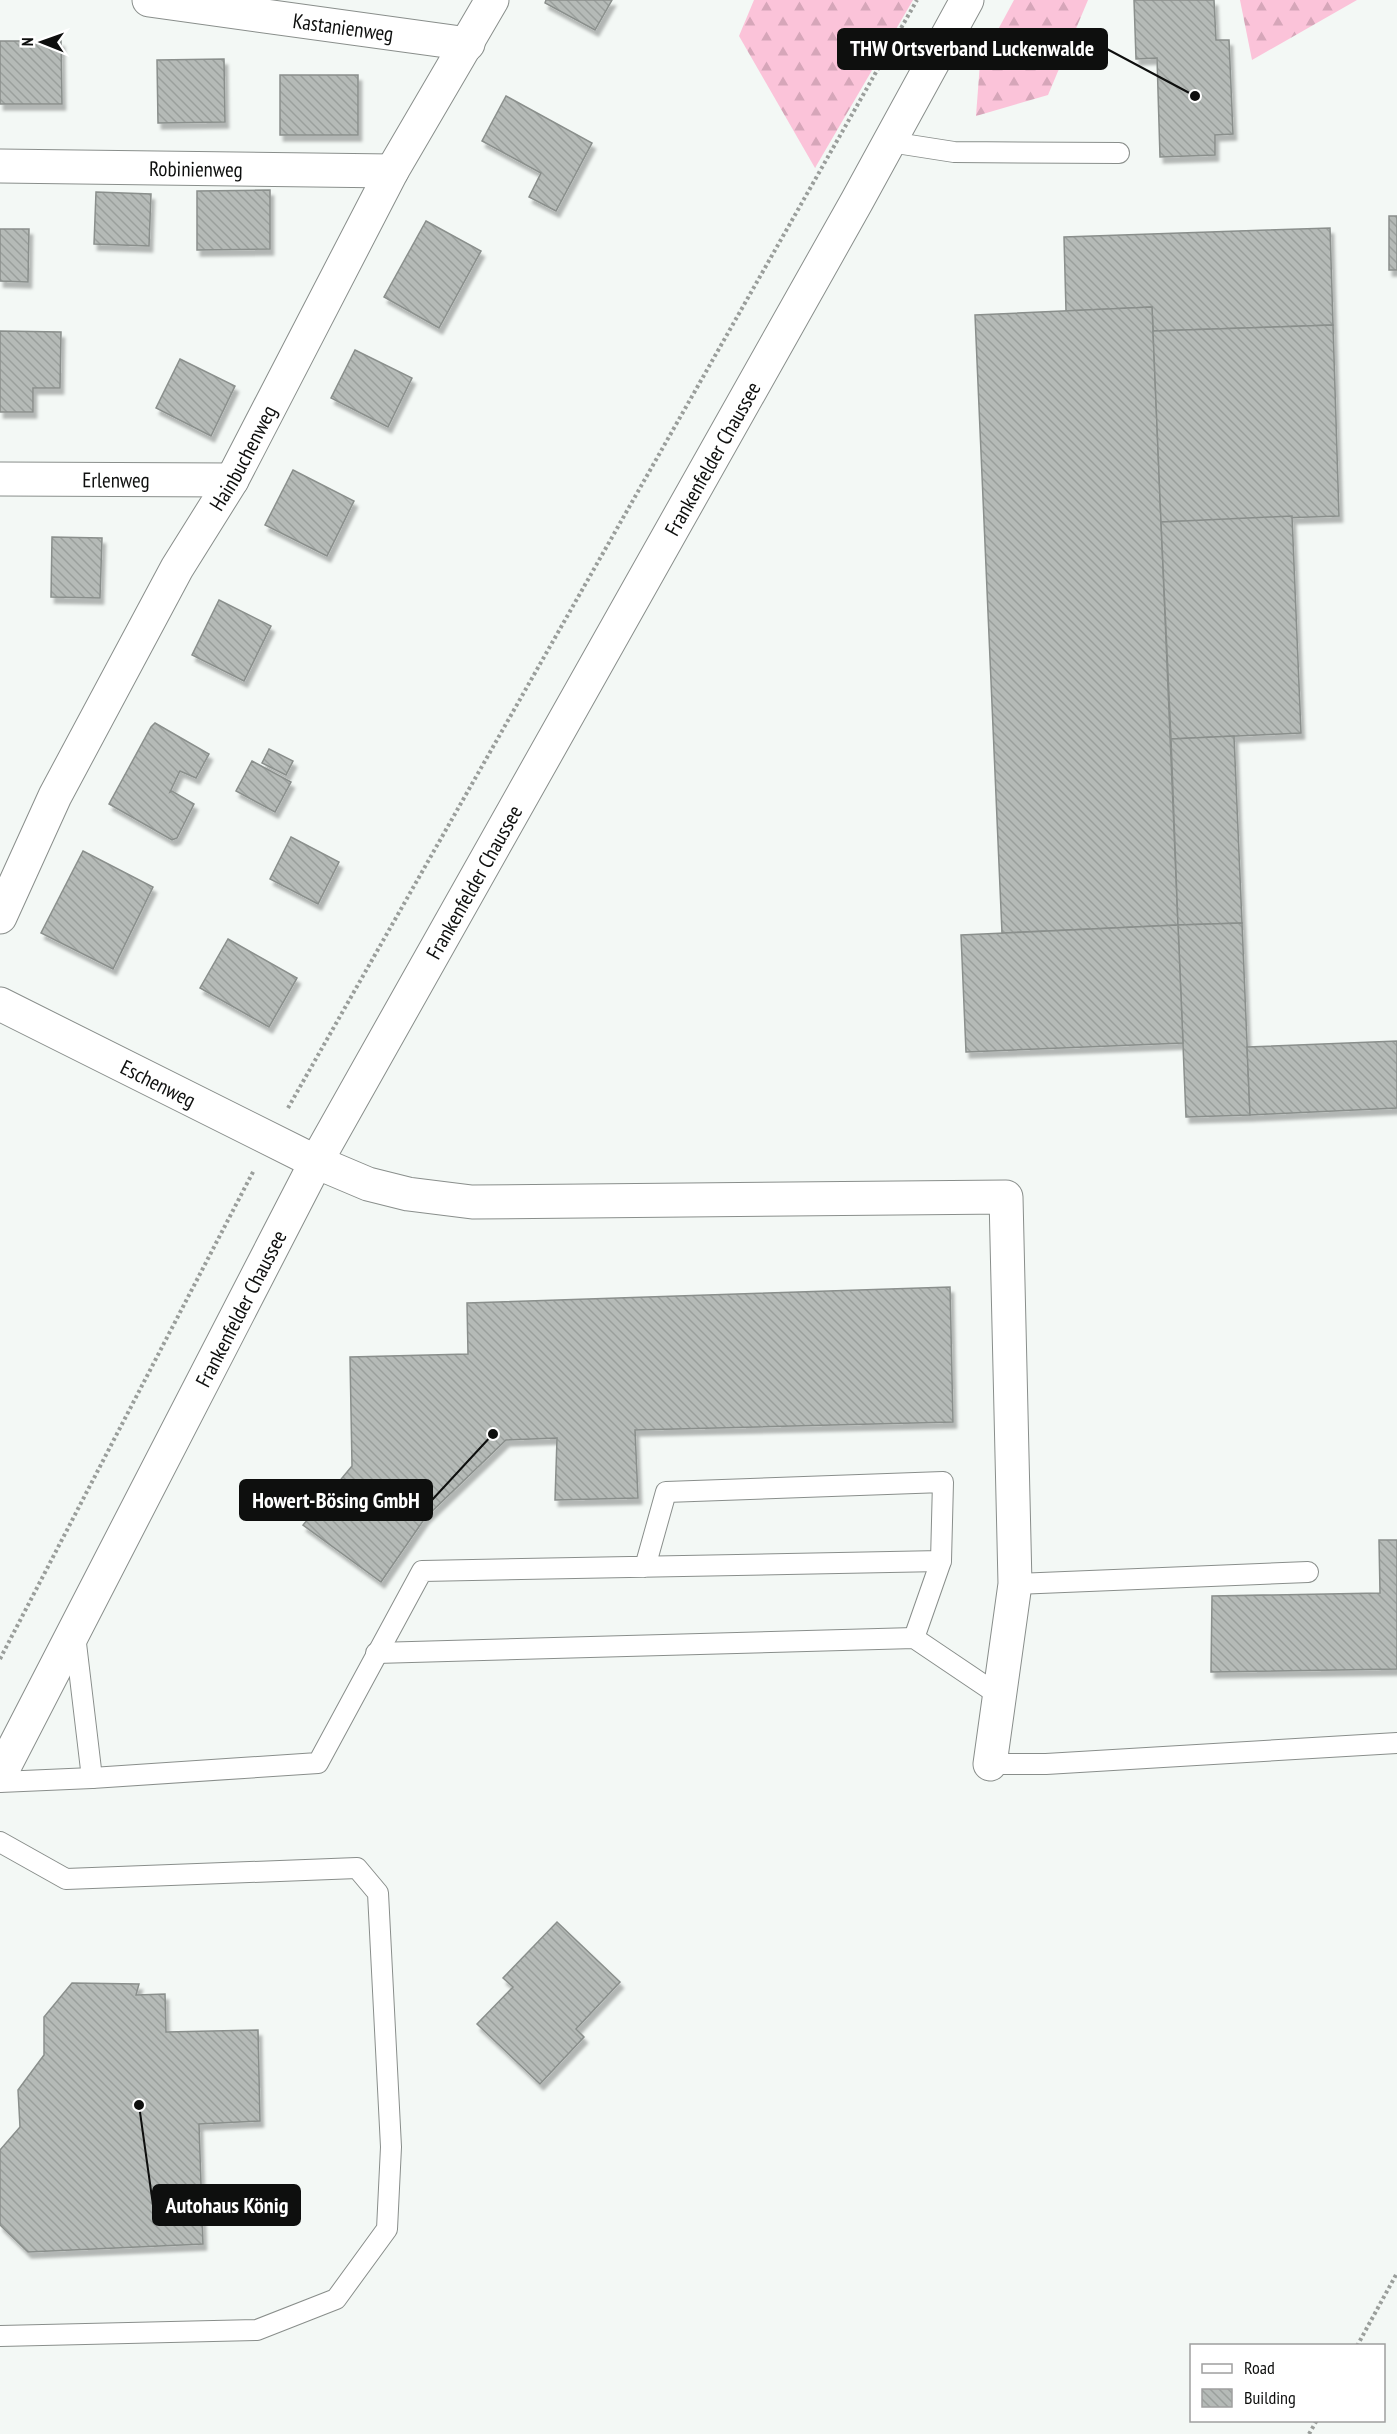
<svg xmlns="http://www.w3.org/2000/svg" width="1397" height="2434" font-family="'PT Sans Narrow',sans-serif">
  <defs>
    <pattern id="forest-firs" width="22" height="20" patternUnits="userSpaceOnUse" patternTransform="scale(1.5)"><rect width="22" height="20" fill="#fbc3d9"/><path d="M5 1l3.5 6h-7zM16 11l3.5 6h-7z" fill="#d6a6b9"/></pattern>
    <pattern id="building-back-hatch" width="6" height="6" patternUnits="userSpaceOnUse" patternTransform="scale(1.5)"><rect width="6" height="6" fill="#b5bab7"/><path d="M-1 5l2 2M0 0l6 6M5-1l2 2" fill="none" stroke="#9a9f9c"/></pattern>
    <filter id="shadow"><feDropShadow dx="3.5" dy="6" stdDeviation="1.5" flood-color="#0004"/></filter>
  </defs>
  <rect width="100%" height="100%" fill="#f3f8f5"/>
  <!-- forest -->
  <g fill="url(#forest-firs)">
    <polygon points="754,0 913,0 815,168 739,36"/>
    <polygon points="1014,0 1088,0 1048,95 976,116 980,63"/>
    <polygon points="1240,0 1357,0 1252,60"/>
  </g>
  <!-- building -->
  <g fill="url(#building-back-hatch)" stroke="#8a8f8c" stroke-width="1.5" filter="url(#shadow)">
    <polygon points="546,0 612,0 595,30 545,3"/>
    <polygon points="1134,0 1214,0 1216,40 1229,40 1233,134 1215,135 1215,155 1160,157 1157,58 1136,59"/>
    <polygon points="0,41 61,41 62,104 0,104"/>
    <polygon points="224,59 225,122 158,123 157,60"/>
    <rect x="280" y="75" width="78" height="60"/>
    <polygon points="506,96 592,143 556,211 529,197 541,173 482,141"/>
    <polygon points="270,190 270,249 197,250 197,191"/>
    <polygon points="96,192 151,194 149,246 94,244"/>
    <rect x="1389" y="216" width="8" height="54"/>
    <polygon points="426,221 481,251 439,328 384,297"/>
    <polygon points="1330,228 1333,325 1153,331 1152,307 1066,311 1064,237"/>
    <polygon points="0,229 29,229 28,282 0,281"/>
    <polygon points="1152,307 1178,925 1002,933 975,315"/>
    <polygon points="1333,325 1339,516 1161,522 1153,331"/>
    <polygon points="0,331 61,332 60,388 33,388 33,412 0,412"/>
    <polygon points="355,350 412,378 388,427 331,398"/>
    <polygon points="180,359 235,386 211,436 156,408"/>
    <polygon points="293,470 354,501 327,556 265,525"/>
    <polygon points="1292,516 1301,733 1171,739 1161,522"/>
    <polygon points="52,537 102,538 100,598 51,597"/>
    <polygon points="219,600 271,626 244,681 192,655"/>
    <polygon points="155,723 209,754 196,778 180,771 170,792 172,791 194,804 177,838 172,840 109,804 151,727"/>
    <polygon points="1234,736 1242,923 1178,925 1171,739"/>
    <polygon points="269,749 293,761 286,775 262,763"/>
    <polygon points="252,761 291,782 275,812 236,791"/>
    <polygon points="291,837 339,862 318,904 270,879"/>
    <polygon points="83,851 153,887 113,969 41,933"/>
    <polygon points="1242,923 1250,1115 1186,1117 1178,925"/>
    <polygon points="1178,925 1183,1043 966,1052 961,935"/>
    <polygon points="228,939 297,978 269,1027 200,988"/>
    <polygon points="1397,1041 1397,1108 1250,1115 1247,1047"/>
    <polygon points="950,1287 953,1422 635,1430 638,1498 555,1500 557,1438 506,1440 425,1518 381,1582 303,1525 352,1466 350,1357 468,1354 467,1303"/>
    <polygon points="1379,1540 1397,1540 1397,1669 1211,1672 1212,1596 1380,1593"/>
    <polygon points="557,1922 620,1982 576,2029 584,2037 540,2084 477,2024 513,1987 503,1978"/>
    <polygon points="72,1983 139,1984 136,1995 165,1994 166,2032 258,2030 260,2121 199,2124 203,2244 28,2252 0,2225 0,2150 20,2127 18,2090 44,2055 44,2017"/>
  </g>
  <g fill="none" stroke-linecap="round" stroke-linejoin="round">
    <!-- service casing -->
    <g stroke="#898e8b" stroke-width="22">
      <g id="service">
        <polyline points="890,142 954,152 1119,153"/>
        <polyline points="1015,1584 1308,1572"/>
        <polyline points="75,1635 92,1778"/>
        <polyline points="914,1638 941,1561"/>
        <polyline points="376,1653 914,1638 1000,1696"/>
        <polyline points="990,1764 1046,1764 1397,1743"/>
        <polyline points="0,1782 92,1778 318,1763 422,1571 941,1561 943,1482 666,1492 645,1567"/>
        <polyline points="0,1842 66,1879 357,1868 378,1893 391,2147 387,2229 336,2299 257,2330 0,2336"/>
      </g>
    </g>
    <!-- minor casing -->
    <g stroke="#898e8b" stroke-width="35">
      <g id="minor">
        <path id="s1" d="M149,0L468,44"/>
        <path id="s2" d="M0,166L392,171"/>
        <path id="s3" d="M0,479L232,480"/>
        <path id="s4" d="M0,917L55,796L177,568L232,480L392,171L492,0"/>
        <path id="s5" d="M0,1004L316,1162L368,1184L408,1194L472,1202L1006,1197L1015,1584L990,1764"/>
      </g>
    </g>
    <!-- tertiary casing -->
    <g stroke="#898e8b" stroke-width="35">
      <g id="tertiary">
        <path id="s6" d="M0,1775L316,1162L857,201L967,0"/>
      </g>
    </g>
    <!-- path -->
    <g stroke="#9a9e9b" stroke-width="4" stroke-dasharray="3 3" stroke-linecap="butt">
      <polyline points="288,1108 917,0"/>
      <polyline points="0,1659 254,1170"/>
      <polyline points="1357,2346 1397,2273"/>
      <polyline points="1309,2434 1317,2420"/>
    </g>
    <!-- service -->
    <use href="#service" stroke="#fff" stroke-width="20"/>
    <!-- minor -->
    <use href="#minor" stroke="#fff" stroke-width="33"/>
    <!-- tertiary -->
    <use href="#tertiary" stroke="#fff" stroke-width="33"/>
  </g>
  <g text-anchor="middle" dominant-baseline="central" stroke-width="4.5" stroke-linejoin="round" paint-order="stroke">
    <!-- street labels -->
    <g font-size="21" fill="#0e0f0e" stroke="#fff">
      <text stroke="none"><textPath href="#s1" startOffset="196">Kastanienweg</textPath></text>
      <text stroke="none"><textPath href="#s2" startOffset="196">Robinienweg</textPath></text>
      <text stroke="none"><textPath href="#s4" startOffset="520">Hainbuchenweg</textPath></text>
      <text stroke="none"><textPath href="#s6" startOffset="1497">Frankenfelder Chaussee</textPath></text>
      <text stroke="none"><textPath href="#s3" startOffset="116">Erlenweg</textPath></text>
      <text stroke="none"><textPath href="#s6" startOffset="1011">Frankenfelder Chaussee</textPath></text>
      <text stroke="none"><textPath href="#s5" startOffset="177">Eschenweg</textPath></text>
      <text stroke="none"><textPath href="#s6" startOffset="525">Frankenfelder Chaussee</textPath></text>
    </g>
  </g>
  <!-- callouts -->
  <path fill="none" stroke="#0e0f0e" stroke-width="2" d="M1195 96L1107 49M493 1434L432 1500M139 2105L153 2205"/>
  <g fill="#0e0f0e" stroke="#fff" stroke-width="2">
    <circle cx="1195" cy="96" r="6"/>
    <circle cx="493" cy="1434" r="6"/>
    <circle cx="139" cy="2105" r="6"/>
  </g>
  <g fill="#0e0f0e" stroke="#0e0f0e" stroke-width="2">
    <rect x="838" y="29" width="269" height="40" rx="6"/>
    <rect x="240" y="1480" width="192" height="40" rx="6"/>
    <rect x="153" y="2185" width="147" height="40" rx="6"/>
  </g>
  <g font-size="22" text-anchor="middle" font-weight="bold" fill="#fff">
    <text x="972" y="56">THW Ortsverband Luckenwalde</text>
    <text x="336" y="1508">Howert-Bösing GmbH</text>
    <text x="227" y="2213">Autohaus König</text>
  </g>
  <!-- legend -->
  <rect x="1190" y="2344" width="195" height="78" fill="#ffffff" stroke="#9f9f9f" stroke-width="1.5"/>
  <rect x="1202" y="2364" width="30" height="9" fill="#ffffff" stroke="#9f9f9f" stroke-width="1.5"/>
  <text x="1244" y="2374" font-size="18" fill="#0e0f0e">Road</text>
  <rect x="1202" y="2389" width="30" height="18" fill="url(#building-back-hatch)" stroke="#9f9f9f" stroke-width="1.5"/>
  <text x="1244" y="2404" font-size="18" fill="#0e0f0e">Building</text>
  <!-- north arrow -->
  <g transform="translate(42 42) rotate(271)" stroke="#ffffff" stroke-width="4.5" paint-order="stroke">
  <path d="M0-4.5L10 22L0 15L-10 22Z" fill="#0e0f0e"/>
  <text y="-9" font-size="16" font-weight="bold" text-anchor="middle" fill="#0e0f0e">N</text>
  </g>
</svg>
